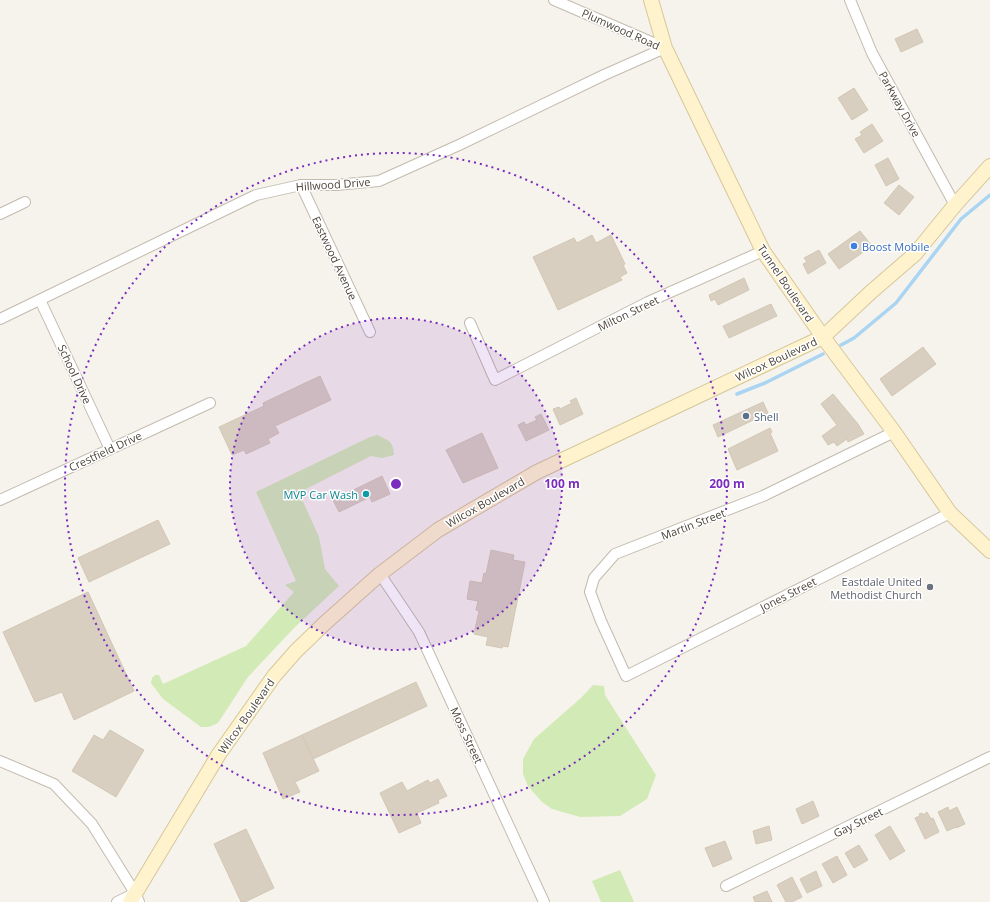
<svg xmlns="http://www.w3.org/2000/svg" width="990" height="902" font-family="'Open Sans',sans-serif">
  <rect width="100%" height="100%" fill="#f6f3ec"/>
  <!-- green -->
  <g fill="#d2eab5">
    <path d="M377,435C389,441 393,440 394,455L382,458L371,456L304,490L300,495L319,537L325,569L339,586L294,628L248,677L218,723L209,727H201L163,699L151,683L152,678L155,675H159L163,684L246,646L294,592L285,585L296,581L256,492L370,437Z"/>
    <polygon points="593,685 604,686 605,695 656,775 647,799 620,816 580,817 552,809 542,802 528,786 523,774 523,759 534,739 581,698"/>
    <polygon points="620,870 634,902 601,902 592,881"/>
  </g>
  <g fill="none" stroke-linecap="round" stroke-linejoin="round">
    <!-- stream -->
    <g stroke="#a9d4f2" stroke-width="3.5">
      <polyline points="841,345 854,338 896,303 961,219 990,195"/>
      <polyline points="737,394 765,383 823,354"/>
    </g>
  </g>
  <!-- building -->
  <g fill="#d8cfc1" stroke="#d3c7b4">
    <polygon points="917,29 923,42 901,52 895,39"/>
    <polygon points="854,88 868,110 852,120 838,98"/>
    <polygon points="872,124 883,141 864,153 855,139 862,135 860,132"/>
    <polygon points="888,158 899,179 886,186 875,165"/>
    <polygon points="899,185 914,197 899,215 884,203"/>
    <polygon points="860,231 872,246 839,269 828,254"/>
    <polygon points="592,235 596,243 611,235 625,264 623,265 627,273 620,277 622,280 558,310 533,257 574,238 577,243"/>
    <polygon points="819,250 826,263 808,274 803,264 807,262 804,258"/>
    <polygon points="744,278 749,290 718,305 715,299 711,301 709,295"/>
    <polygon points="771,304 777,316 729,338 723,326"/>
    <polygon points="923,347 936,364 892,396 880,379"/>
    <polygon points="320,376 331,400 275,426 279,433 268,439 270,443 246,454 244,450 232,455 219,427 264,406 263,403"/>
    <polygon points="833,394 858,424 864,434 848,442 847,439 837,446 834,442 828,445 822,436 837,425 821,404"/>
    <polygon points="576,398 583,414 560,425 553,409 559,407 560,409 572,403 570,401"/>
    <polygon points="763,402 768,413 718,437 713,425"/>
    <polygon points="541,414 549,430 526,441 518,425 524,422 526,425 537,420 535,417"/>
    <polygon points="770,428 772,432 770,433 778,451 737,470 728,449"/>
    <polygon points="482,433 498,468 463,483 446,450"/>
    <polygon points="382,476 390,494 372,502 370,497 339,512 333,500"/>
    <polygon points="158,520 170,544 89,582 78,558"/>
    <polygon points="491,550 514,555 513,560 525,562 508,647 503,646 502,648 486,645 488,637 474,634 479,611 476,610 478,601 467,599 470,581 482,583 484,573 486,574"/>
    <polygon points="88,592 134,691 74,720 62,692 35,702 3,632"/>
    <polygon points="416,682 427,706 313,759 302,735"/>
    <polygon points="110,730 144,750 116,797 72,771 94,735 103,740"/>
    <polygon points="302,735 319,771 295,782 300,792 283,799 263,753"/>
    <polygon points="438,779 447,796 438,800 439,803 417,813 421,823 399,833 380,793 402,782 407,791 428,780 430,783"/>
    <polygon points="813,801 819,816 802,824 796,809"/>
    <polygon points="948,807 949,811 957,807 965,824 956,828 956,827 947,831 938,812"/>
    <polygon points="927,812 931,819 933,818 939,832 925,839 915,818 920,816 919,814 922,813 923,815"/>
    <polygon points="769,826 772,840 756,844 753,831"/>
    <polygon points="890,826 905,851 890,860 875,835"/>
    <polygon points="246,829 274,888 245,902 241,902 214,844"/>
    <polygon points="725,841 732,859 713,867 705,848"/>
    <polygon points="859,845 868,860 854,868 845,853"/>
    <polygon points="837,856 847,875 833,883 822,864"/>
    <polygon points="816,871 822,886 807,893 800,879"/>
    <polygon points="792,877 802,897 792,902 786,902 777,885"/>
    <polygon points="767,891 772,902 755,902 753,897"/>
  </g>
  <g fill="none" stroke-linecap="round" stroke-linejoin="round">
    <!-- minor casing -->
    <g stroke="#c2bbae" stroke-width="12">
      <g id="minor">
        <polyline points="554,0 665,48"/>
        <polyline points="850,0 872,53 955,205"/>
        <polyline points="301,185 370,332"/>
        <polyline points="0,214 25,202"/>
        <polyline points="40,300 110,449"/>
        <polyline points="0,319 256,195 301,185 336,185 379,181 459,145 604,75 665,48"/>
        <polyline points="470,323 495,380 648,302 763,251"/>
        <polyline points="894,432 763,496 615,554 594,578 590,592 601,621 626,676 950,513"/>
        <polyline points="0,500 210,403"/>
        <polyline points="380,574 419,632 544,902"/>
        <polyline points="0,761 54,784 92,824 135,893 139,902"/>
        <polyline points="726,886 990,757"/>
        <polyline points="117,902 135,893"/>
      </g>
    </g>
    <!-- secondary casing -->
    <g stroke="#d6c79b" stroke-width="16">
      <g id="secondary">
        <polyline points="651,0 665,48 763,251 823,337 894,432 950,513 990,551"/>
        <polyline points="130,902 219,754 274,676 296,651 325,623 380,574 438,530 537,472 823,337 871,292 915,254 955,205 990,166"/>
      </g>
    </g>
    <!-- minor -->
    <use href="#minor" stroke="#fff" stroke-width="10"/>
    <!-- secondary -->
    <use href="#secondary" stroke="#fff3cd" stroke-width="14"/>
  </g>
  <!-- distance rings -->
  <circle cx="396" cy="484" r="166" fill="#7b2cbf" fill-opacity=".12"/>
  <g fill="none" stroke="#7b2cbf" stroke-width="2" stroke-dasharray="2 4">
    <circle cx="396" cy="484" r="166"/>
    <circle cx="396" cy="484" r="331"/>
  </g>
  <!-- markers -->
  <circle fill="#3f7fe0" stroke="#fff" stroke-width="1.5" cx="854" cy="246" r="4"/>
  <circle fill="#5c6f8a" stroke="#fff" stroke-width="1.5" cx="746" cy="416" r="4"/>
  <circle fill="#0f9aa8" stroke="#fff" stroke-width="1.5" cx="366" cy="494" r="4"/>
  <circle fill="#6b7280" stroke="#fff" stroke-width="1.5" cx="930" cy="587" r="4"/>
  <g text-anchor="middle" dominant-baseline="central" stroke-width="3" stroke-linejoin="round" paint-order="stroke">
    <!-- street labels -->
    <g font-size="11" fill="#4b4439" stroke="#fff">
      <text transform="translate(621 29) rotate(24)">Plumwood Road</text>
      <text transform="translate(900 104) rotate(61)">Parkway Drive</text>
      <text transform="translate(333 184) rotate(-4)">Hillwood Drive</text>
      <text transform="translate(335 258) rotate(65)">Eastwood Avenue</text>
      <text transform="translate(786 283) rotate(56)">Tunnel Boulevard</text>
      <text transform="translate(628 313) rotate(-26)">Milton Street</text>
      <text transform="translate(776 359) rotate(-25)">Wilcox Boulevard</text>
      <text transform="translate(75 374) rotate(65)">School Drive</text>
      <text transform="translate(105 451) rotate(-25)">Crestfield Drive</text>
      <text transform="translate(485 502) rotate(-30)">Wilcox Boulevard</text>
      <text transform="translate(693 524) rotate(-21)">Martin Street</text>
      <text transform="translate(788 594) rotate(-27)">Jones Street</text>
      <text transform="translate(246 716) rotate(-55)">Wilcox Boulevard</text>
      <text transform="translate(467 735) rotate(65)">Moss Street</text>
      <text transform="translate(858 822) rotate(-26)">Gay Street</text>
    </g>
    <!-- shop labels -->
    <g font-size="11" fill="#366cbe" stroke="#fff" text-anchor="start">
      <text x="862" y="246">Boost Mobile</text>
    </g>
    <!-- service labels -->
    <g font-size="11" fill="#4e5e75" stroke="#fff" text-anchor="start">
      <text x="754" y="416">Shell</text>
    </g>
    <!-- culture labels -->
    <g font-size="11" fill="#0d838f" stroke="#fff" text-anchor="end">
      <text x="358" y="494">MVP Car Wash</text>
    </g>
    <!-- worship labels -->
    <g font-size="11" fill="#5b616d" stroke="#fff" text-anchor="end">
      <text x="922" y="581">Eastdale United<tspan x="922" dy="13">Methodist Church</tspan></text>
    </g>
  </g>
  <circle cx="396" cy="484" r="6" fill="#7b2cbf" stroke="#fff" stroke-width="2"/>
  <g font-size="12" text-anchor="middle" font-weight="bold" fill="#7b2cbf" stroke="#fff" stroke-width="3" stroke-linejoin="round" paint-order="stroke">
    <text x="562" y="488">100 m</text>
    <text x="727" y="488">200 m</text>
  </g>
</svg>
